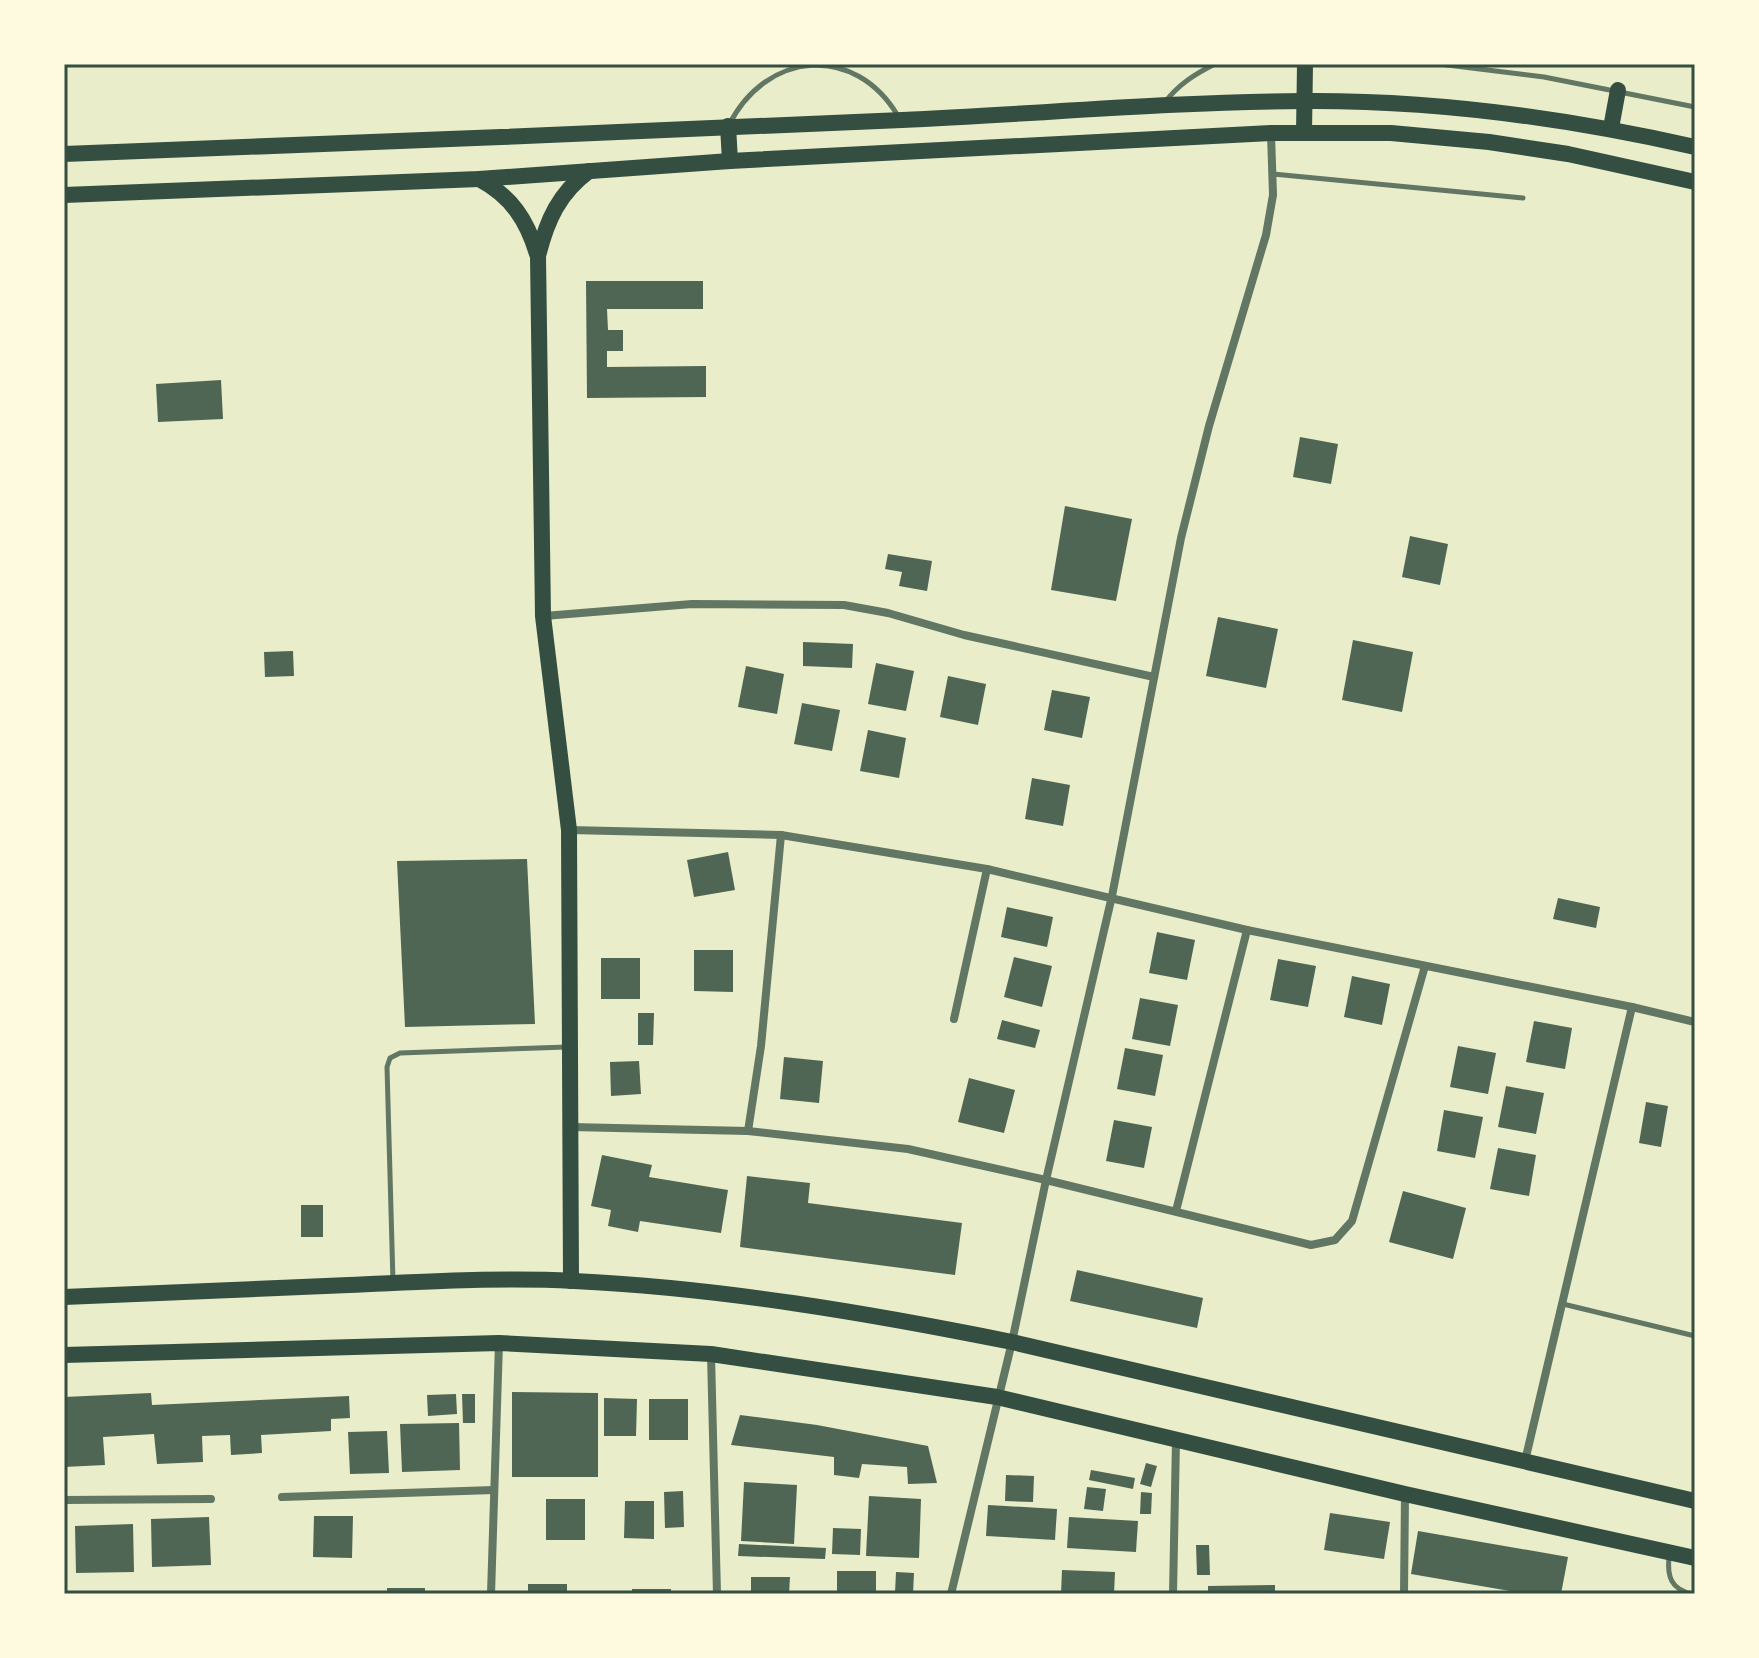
<svg xmlns="http://www.w3.org/2000/svg" width="1759" height="1658" font-family="Lato,sans-serif">
  <rect width="100%" height="100%" fill="#e9edc9"/>
  <!-- building -->
  <g fill="#4f6655">
    <polygon points="586,281 703,281 703,309 607,309 608,330 623,330 623,351 607,351 607,367 706,366 706,397 587,398"/>
    <polygon points="221,380 223,419 158,422 156,384"/>
    <polygon points="1300,437 1338,444 1331,484 1293,477"/>
    <polygon points="1065,506 1132,519 1116,601 1051,590"/>
    <polygon points="1410,536 1448,544 1440,585 1402,577"/>
    <polygon points="888,554 932,561 927,591 899,586 902,572 885,569"/>
    <polygon points="1218,617 1278,629 1266,688 1206,676"/>
    <polygon points="1353,640 1413,652 1402,712 1342,700"/>
    <polygon points="803,642 853,644 852,668 803,666"/>
    <polygon points="293,651 294,676 265,677 264,652"/>
    <polygon points="876,663 914,671 906,711 868,704"/>
    <polygon points="746,666 784,674 777,714 738,707"/>
    <polygon points="948,676 986,684 978,725 940,717"/>
    <polygon points="1052,690 1090,697 1082,738 1044,730"/>
    <polygon points="802,703 840,710 832,751 794,744"/>
    <polygon points="868,730 906,738 899,778 860,771"/>
    <polygon points="1032,778 1070,785 1063,826 1025,819"/>
    <polygon points="728,852 735,890 694,897 687,860"/>
    <polygon points="527,859 535,1024 405,1027 397,861"/>
    <polygon points="1558,898 1600,907 1596,928 1553,919"/>
    <polygon points="1007,907 1053,917 1047,947 1001,937"/>
    <polygon points="1157,932 1195,940 1187,980 1149,973"/>
    <polygon points="694,950 733,950 733,992 694,991"/>
    <polygon points="1014,957 1052,966 1042,1007 1004,997"/>
    <rect x="601" y="958" width="39" height="41"/>
    <polygon points="1278,959 1316,966 1308,1007 1270,1000"/>
    <polygon points="1352,976 1390,984 1382,1025 1344,1017"/>
    <polygon points="1140,998 1178,1005 1170,1046 1132,1039"/>
    <polygon points="638,1013 654,1013 653,1045 638,1045"/>
    <polygon points="1002,1020 1040,1030 1035,1048 997,1039"/>
    <polygon points="1534,1021 1572,1028 1565,1069 1526,1062"/>
    <polygon points="1458,1046 1496,1053 1488,1094 1450,1087"/>
    <polygon points="1125,1048 1163,1055 1155,1096 1117,1089"/>
    <polygon points="784,1057 823,1061 819,1103 780,1099"/>
    <polygon points="639,1061 641,1094 611,1096 610,1062"/>
    <polygon points="969,1078 1015,1090 1004,1133 958,1122"/>
    <polygon points="1506,1086 1544,1093 1536,1134 1498,1127"/>
    <polygon points="1646,1102 1668,1106 1661,1147 1639,1143"/>
    <polygon points="1444,1110 1483,1117 1475,1158 1437,1151"/>
    <polygon points="1114,1120 1152,1127 1144,1168 1106,1161"/>
    <polygon points="1498,1148 1536,1155 1529,1196 1490,1189"/>
    <polygon points="602,1155 652,1165 649,1177 728,1190 721,1233 640,1221 638,1232 608,1226 611,1210 591,1206"/>
    <polygon points="747,1176 810,1183 808,1203 962,1223 955,1275 740,1247"/>
    <polygon points="1403,1191 1466,1208 1453,1259 1389,1242"/>
    <rect x="301" y="1205" width="22" height="32"/>
    <polygon points="1077,1270 1203,1298 1197,1328 1070,1301"/>
    <polygon points="512,1392 598,1393 598,1477 512,1477"/>
    <polygon points="151,1393 152,1405 349,1396 350,1418 331,1419 331,1431 261,1435 262,1453 231,1455 230,1435 202,1436 203,1462 157,1464 154,1434 103,1437 105,1465 64,1467 64,1397"/>
    <polygon points="456,1394 457,1414 428,1416 427,1395"/>
    <polygon points="462,1394 475,1394 475,1423 463,1423"/>
    <polygon points="604,1398 637,1399 636,1436 604,1436"/>
    <rect x="649" y="1399" width="39" height="41"/>
    <polygon points="740,1415 817,1425 928,1446 937,1483 908,1484 907,1467 862,1464 859,1478 834,1475 834,1457 731,1445"/>
    <polygon points="459,1423 460,1470 402,1472 400,1424"/>
    <polygon points="387,1431 389,1473 350,1474 348,1432"/>
    <polygon points="1146,1463 1157,1466 1151,1487 1140,1484"/>
    <polygon points="1091,1470 1135,1478 1133,1489 1089,1480"/>
    <polygon points="1006,1475 1034,1476 1033,1502 1005,1501"/>
    <polygon points="744,1482 797,1485 794,1544 741,1541"/>
    <polygon points="1087,1487 1106,1489 1103,1511 1084,1509"/>
    <polygon points="683,1491 684,1527 665,1528 664,1492"/>
    <polygon points="1141,1492 1152,1493 1151,1514 1140,1514"/>
    <polygon points="869,1496 921,1499 919,1558 866,1556"/>
    <rect x="546" y="1499" width="39" height="41"/>
    <polygon points="625,1501 654,1501 654,1539 624,1538"/>
    <polygon points="988,1505 1057,1509 1055,1540 986,1536"/>
    <polygon points="1330,1513 1390,1522 1384,1559 1324,1550"/>
    <polygon points="314,1516 353,1516 352,1558 313,1557"/>
    <polygon points="209,1517 211,1565 152,1567 151,1519"/>
    <polygon points="1069,1517 1138,1521 1136,1552 1067,1548"/>
    <polygon points="133,1524 134,1572 76,1573 75,1526"/>
    <polygon points="833,1528 861,1529 860,1555 832,1554"/>
    <polygon points="1418,1531 1568,1557 1561,1594 1528,1594 1411,1574"/>
    <polygon points="739,1544 826,1548 825,1559 738,1556"/>
    <polygon points="1196,1545 1209,1545 1210,1575 1197,1575"/>
    <polygon points="1062,1570 1115,1572 1114,1594 1061,1594"/>
    <rect x="837" y="1571" width="39" height="23"/>
    <polygon points="896,1572 914,1573 913,1594 895,1593"/>
    <polygon points="751,1577 790,1577 789,1594 751,1594"/>
    <rect x="528" y="1584" width="39" height="10"/>
    <polygon points="1275,1585 1275,1594 1208,1594 1208,1586"/>
    <rect x="387" y="1588" width="38" height="6"/>
    <rect x="632" y="1589" width="39" height="5"/>
  </g>
  <g fill="none" stroke-linecap="round" stroke-linejoin="round">
    <!-- service -->
    <g stroke="#617663" stroke-width="5">
      <polyline points="1439,64 1544,77 1695,107"/>
      <path d="M1165,102C1179,84 1195,74 1215,64"/>
      <path d="M729,125C766,51 855,43 898,116"/>
      <polyline points="1273,174 1523,198"/>
      <polyline points="393,1282 387,1067 390,1058 400,1053 567,1047"/>
      <polyline points="1563,1304 1695,1336"/>
      <path d="M1669,1557C1667,1577 1671,1589 1692,1594"/>
    </g>
    <!-- minor -->
    <g stroke="#617663" stroke-width="8">
      <polyline points="544,616 692,604 844,605 888,613 964,635 1154,677"/>
      <polyline points="569,830 781,835 987,869 1247,930 1632,1007 1695,1022"/>
      <polyline points="954,1019 987,869"/>
      <polyline points="571,1127 748,1131 908,1149 1046,1180 1311,1245 1335,1240 1352,1221 1425,966"/>
      <polyline points="748,1131 761,1046 781,835"/>
      <polyline points="1176,1211 1247,930"/>
      <polyline points="711,1355 717,1594"/>
      <polyline points="1525,1461 1632,1007"/>
      <polyline points="282,1497 494,1490"/>
      <polyline points="64,1500 211,1499"/>
      <polyline points="491,1594 499,1343"/>
      <polyline points="951,1594 1012,1342 1046,1180 1112,896 1181,538 1209,426 1266,235 1273,195 1271,134"/>
      <polyline points="1173,1594 1176,1440"/>
      <polyline points="1404,1594 1405,1495"/>
    </g>
    <!-- secondary -->
    <g stroke="#344e41" stroke-width="16">
      <path d="M479,179C511,196 527,220 537,254"/>
      <path d="M571,1281L569,830L543,616L538,256C547,220 559,193 589,171"/>
    </g>
    <!-- primary -->
    <g stroke="#344e41" stroke-width="16">
      <polyline points="728,126 730,161"/>
      <polyline points="1611,128 1618,90"/>
      <polyline points="1304,133 1305,64"/>
      <path d="M64,154C343,143 623,133 902,120C1036,114 1170,102 1304,101C1436,100 1567,118 1695,147"/>
      <polyline points="64,195 479,179 730,161 1271,133 1391,133 1489,142 1568,154 1695,182"/>
      <path d="M64,1297C159,1293 254,1289 349,1285C423,1282 499,1277 574,1281C721,1288 868,1313 1012,1342L1695,1501"/>
      <polyline points="64,1355 499,1343 711,1354 997,1397 1405,1494 1695,1558"/>
    </g>
  </g>
  <!-- border -->
  <rect width="1759" height="1658" fill="none" stroke="#fefae0" stroke-width="132"/>
  <rect x="66" y="66" width="1627" height="1526" fill="none" stroke="#344e41" stroke-width="3"/>
</svg>
